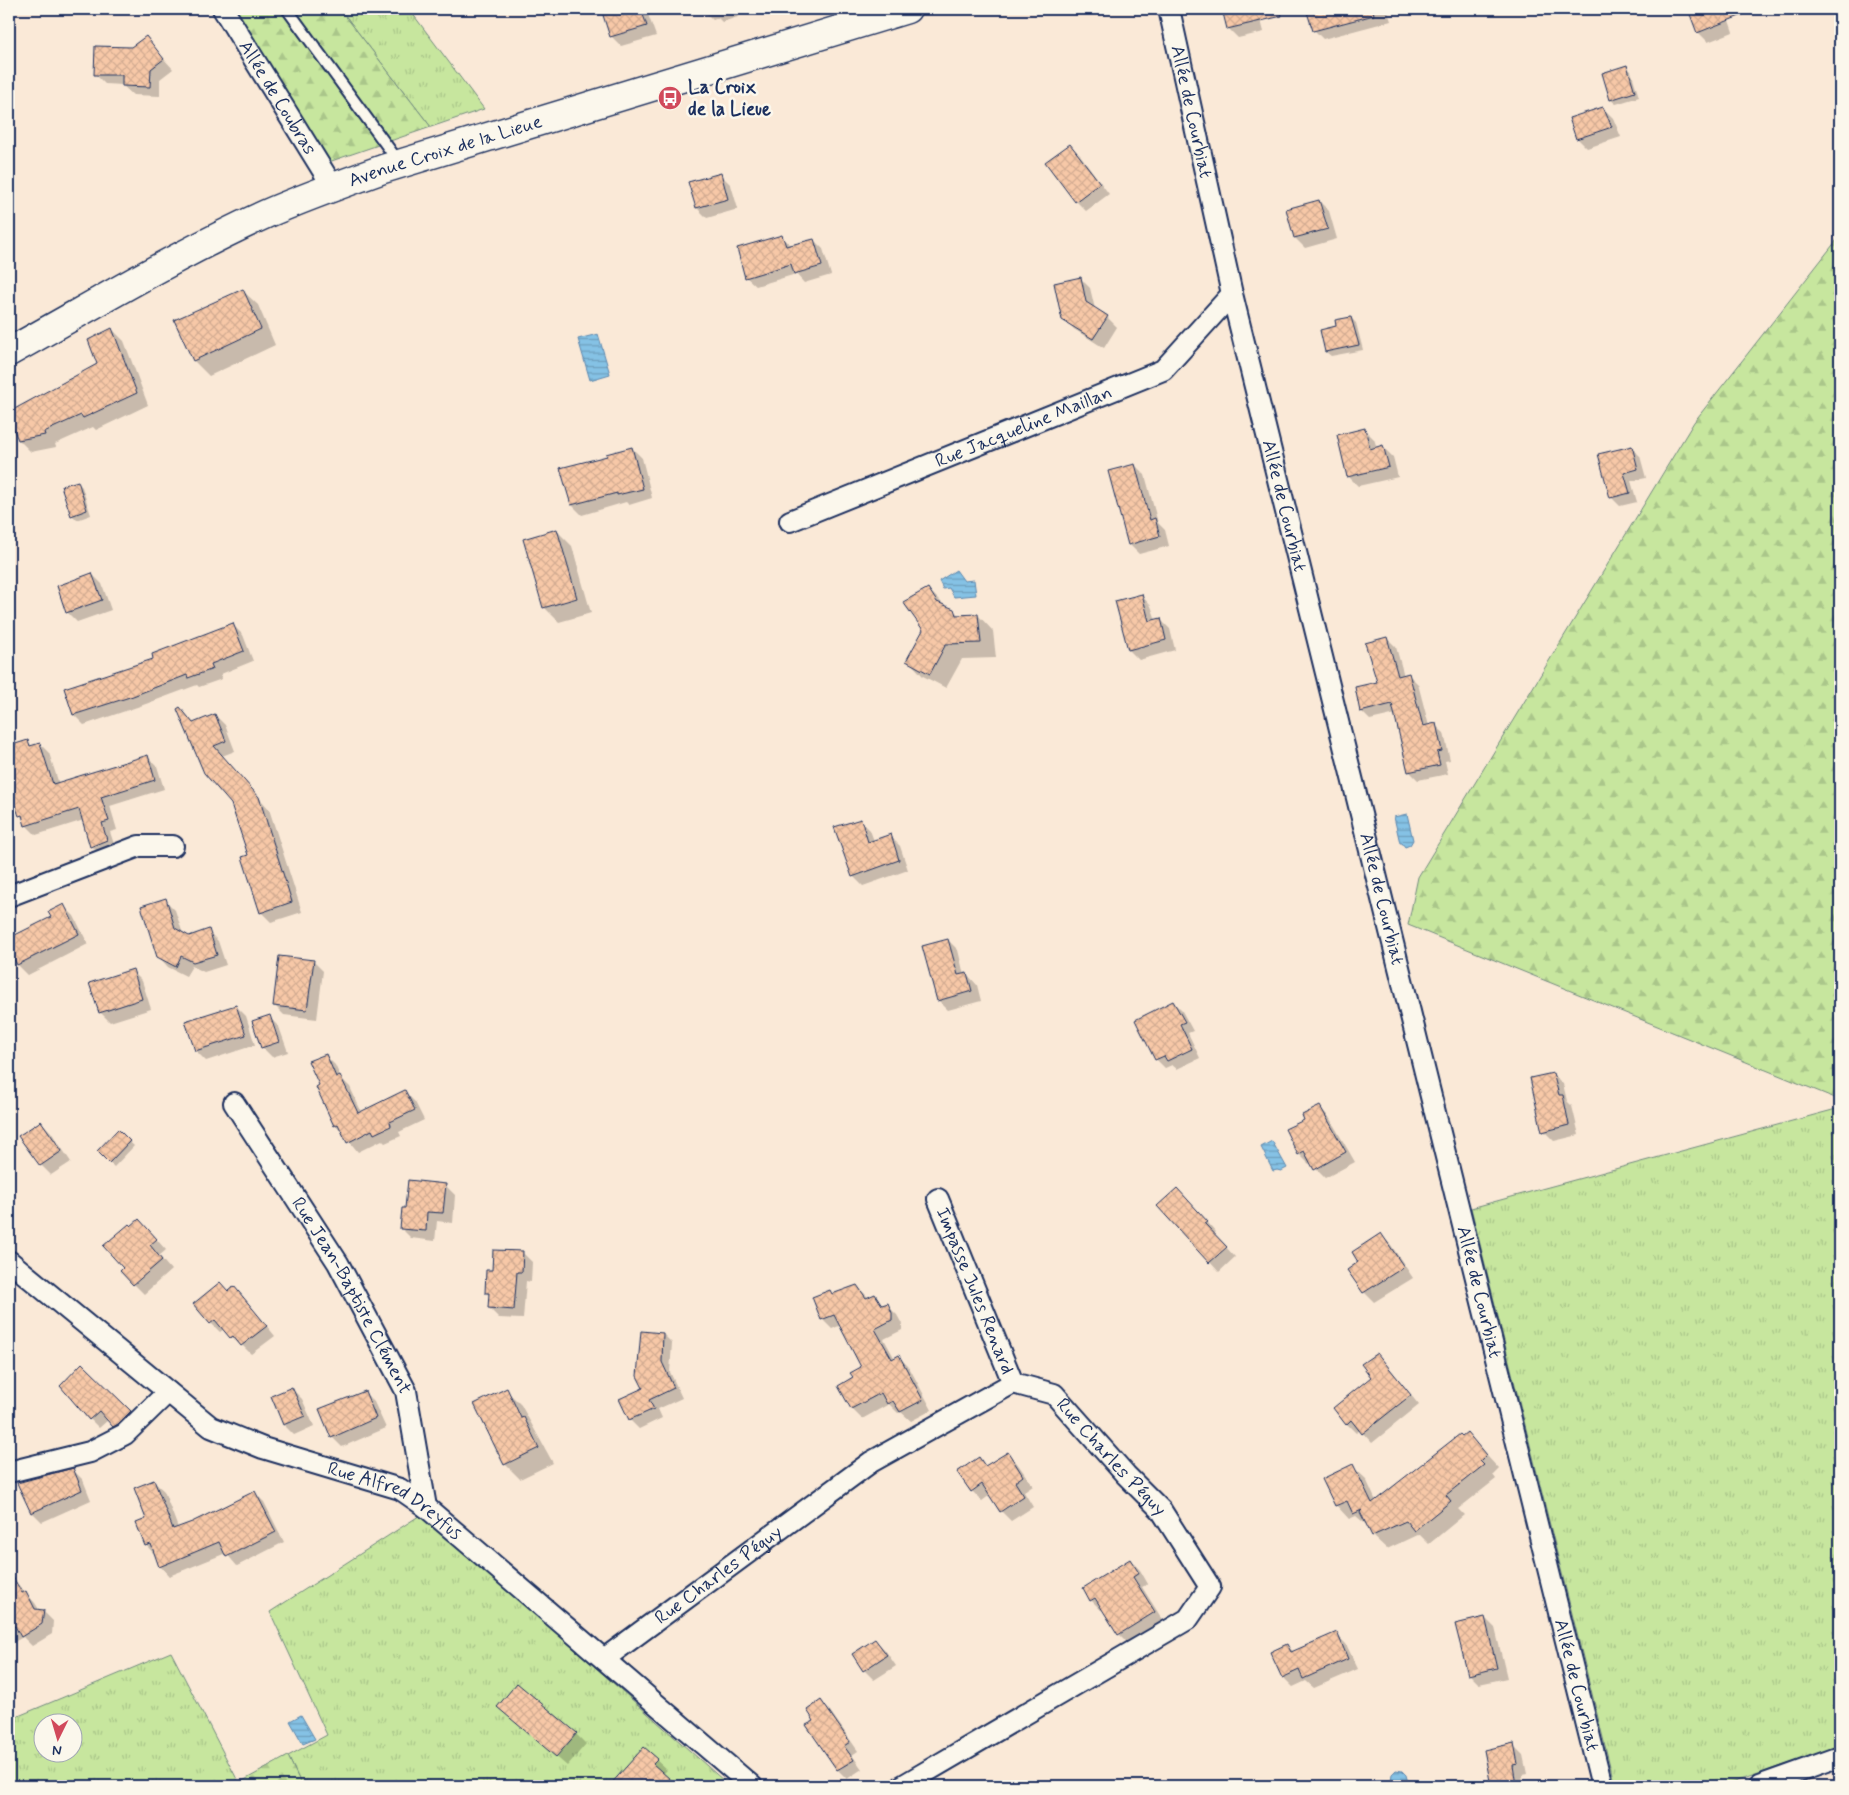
<svg xmlns="http://www.w3.org/2000/svg" width="1849" height="1795" font-family="Mynerve,sans-serif">
  <defs>
    <pattern id="grass-tufts" width="24" height="20" patternUnits="userSpaceOnUse" patternTransform="scale(1.25)"><rect width="24" height="20" fill="#c7e69e"/><path d="M3 7l-1-3M5 7V3M7 7l1-3M15 17l-1-3M17 17v-4M19 17l1-3" fill="none" stroke="#aac68a"/></pattern>
    <pattern id="forest-firs" width="22" height="20" patternUnits="userSpaceOnUse" patternTransform="scale(1.25)"><rect width="22" height="20" fill="#c7e69e"/><path d="M5 1l3.5 6h-7zM16 11l3.5 6h-7z" fill="#aac68a"/></pattern>
    <pattern id="water-rules" width="6" height="5" patternUnits="userSpaceOnUse" patternTransform="scale(1.25)"><rect width="6" height="5" fill="#85c2e5"/><path d="M0 2.5h6" fill="none" stroke="#6c9ebd"/></pattern>
    <pattern id="building-cross-hatch" width="8" height="8" patternUnits="userSpaceOnUse" patternTransform="scale(1.25)"><rect width="8" height="8" fill="#f7c8a7"/><path d="M0 0l8 8M0 8l8-8" fill="none" stroke="#d3ac92"/></pattern>
  </defs>
  <rect width="100%" height="100%" fill="#fae9d7"/>
  <filter id="ink" filterUnits="userSpaceOnUse"><feTurbulence type="fractalNoise" baseFrequency=".02" numOctaves="2"/><feDisplacementMap in="SourceGraphic" scale="10" xChannelSelector="R" yChannelSelector="G"/><feConvolveMatrix kernelMatrix="1 2 1 2 8 2 1 2 1" color-interpolation-filters="sRGB"/></filter>
  <g filter="url(#ink)">
    <!-- grass -->
    <g fill="url(#grass-tufts)" stroke="#718a7e" fill-rule="evenodd">
      <polygon points="340,9 409,9 484,109 431,127"/>
      <polygon points="1840,1108 1840,1746 1722,1786 1615,1786 1471,1208"/>
      <polygon points="422,1514 724,1781 719,1786 302,1786 288,1756 327,1735 270,1612"/>
      <path d="M171,1652L239,1783L232,1786H9V1720ZM42,1722H72V1752H42Z"/>
    </g>
    <!-- forest -->
    <g fill="url(#forest-firs)" stroke="#718a7e">
      <polygon points="213,9 340,9 431,127 311,168"/>
      <polygon points="1840,236 1840,1100 1408,925 1418,877 1694,422"/>
      <polygon points="288,1756 302,1786 232,1786 239,1783"/>
    </g>
    <!-- water -->
    <g fill="url(#water-rules)" stroke="#5b87af">
      <polygon points="598,334 610,374 590,380 578,339"/>
      <polygon points="956,570 964,581 974,580 976,595 954,597 949,588 943,589 939,581"/>
      <polygon points="1407,814 1413,840 1410,845 1405,847 1402,843 1400,843 1394,817"/>
      <polygon points="1272,1141 1287,1168 1281,1171 1277,1170 1273,1171 1261,1147"/>
      <polygon points="301,1715 315,1739 303,1744 290,1721"/>
      <polygon points="1396,1770 1402,1771 1406,1775 1409,1786 1392,1786 1391,1780 1392,1774"/>
    </g>
    <!-- shadow -->
    <g fill="#0003">
      <polygon points="602,9 646,9 656,36 621,46 611,36"/>
      <polygon points="702,9 748,9 736,13 738,17 722,22 718,18 713,20"/>
      <polygon points="1223,9 1258,9 1264,32 1238,38 1228,28"/>
      <polygon points="1307,9 1387,9 1391,21 1323,39 1314,30"/>
      <polygon points="1689,9 1725,9 1733,32 1708,42 1698,32"/>
      <polygon points="145,38 173,69 160,79 160,96 133,95 122,85 105,84 95,74"/>
      <polygon points="1626,67 1631,71 1639,97 1616,104 1611,100 1603,74"/>
      <polygon points="1603,108 1613,118 1621,137 1587,148 1577,138"/>
      <polygon points="1070,145 1080,155 1109,194 1086,211 1076,201"/>
      <polygon points="721,175 731,185 738,209 707,218 697,208"/>
      <polygon points="1319,201 1329,211 1337,239 1305,248 1295,238"/>
      <polygon points="782,237 792,246 814,240 823,249 831,275 804,283 796,274 756,286 746,277"/>
      <polygon points="1080,278 1090,288 1095,309 1107,317 1117,327 1104,348 1074,329 1064,319"/>
      <polygon points="242,290 258,305 275,345 209,376 194,361"/>
      <polygon points="1351,318 1356,323 1363,350 1331,356 1326,352 1338,327"/>
      <polygon points="112,329 124,341 148,405 96,430 93,427 55,444 56,447 31,452 19,440 9,413 99,365"/>
      <polygon points="1364,429 1374,439 1377,448 1383,447 1393,457 1398,477 1358,486 1348,476"/>
      <polygon points="1631,447 1640,456 1646,478 1631,481 1637,502 1620,506 1611,497"/>
      <polygon points="632,448 642,458 652,498 629,505 626,502 582,515 572,505"/>
      <polygon points="1135,465 1145,475 1158,523 1165,530 1169,546 1139,554 1129,544"/>
      <polygon points="77,482 82,487 91,515 77,520 72,515"/>
      <polygon points="557,531 572,546 591,613 559,622 544,607"/>
      <polygon points="92,574 102,584 111,610 77,622 67,612"/>
      <polygon points="928,589 945,606 953,610 960,616 978,615 993,631 996,658 962,659 946,688 923,676 908,660 924,630"/>
      <polygon points="1141,595 1151,606 1156,620 1160,619 1170,629 1175,650 1139,660 1129,650"/>
      <polygon points="233,625 243,635 253,661 221,674 222,679 199,687 197,685 143,705 84,725 74,715 66,689 155,660"/>
      <polygon points="1387,638 1396,647 1404,676 1409,675 1418,684 1429,726 1435,725 1444,733 1450,760 1445,761 1448,774 1418,780 1409,771 1396,714 1370,720 1361,711 1378,682"/>
      <polygon points="215,715 225,725 235,751 222,756 269,809 302,912 271,922 261,912 250,856 233,804 190,719 194,724"/>
      <polygon points="27,741 32,746 40,744 49,753 59,784 147,756 157,766 164,789 110,806 117,830 110,832 116,850 101,855 92,846 84,820 36,835 26,825 18,810 13,805 9,790 9,784 12,783 9,773 9,747"/>
      <polygon points="860,820 870,830 874,841 890,836 900,846 908,870 863,886 853,876"/>
      <polygon points="165,900 175,910 183,934 189,937 208,931 218,941 226,965 204,972 192,966 186,976 168,967 158,956"/>
      <polygon points="64,906 74,916 88,944 28,975 18,965 9,947 9,939 52,917"/>
      <polygon points="948,940 958,950 964,975 967,974 977,985 981,1001 948,1010 938,1000"/>
      <polygon points="313,961 323,971 317,1019 284,1015 274,1005"/>
      <polygon points="132,971 142,981 151,1009 110,1022 100,1012"/>
      <polygon points="1173,1002 1182,1011 1193,1031 1188,1033 1200,1058 1177,1069 1172,1065 1165,1068 1156,1059"/>
      <polygon points="236,1006 246,1016 255,1045 206,1061 196,1051"/>
      <polygon points="269,1017 279,1027 288,1052 272,1057 262,1047"/>
      <polygon points="325,1055 335,1065 341,1078 350,1087 362,1113 405,1092 415,1102 424,1120 399,1132 401,1136 385,1143 382,1140 358,1152 336,1125 321,1086"/>
      <polygon points="9,1064 13,1070 9,1073"/>
      <polygon points="1553,1074 1563,1084 1567,1101 1572,1106 1579,1135 1554,1141 1544,1131"/>
      <polygon points="1319,1107 1329,1117 1355,1162 1325,1178 1316,1169 1312,1162 1309,1164 1299,1154 1286,1130 1306,1120"/>
      <polygon points="41,1122 51,1132 71,1162 51,1175 41,1165"/>
      <polygon points="118,1131 134,1146 114,1167 98,1151"/>
      <polygon points="445,1185 455,1195 453,1223 437,1221 435,1241 411,1238 401,1228 406,1209"/>
      <polygon points="1187,1199 1216,1232 1214,1234 1235,1257 1219,1272 1159,1206"/>
      <polygon points="149,1231 166,1250 159,1256 171,1270 144,1294 134,1284"/>
      <polygon points="1381,1235 1391,1245 1413,1278 1374,1302 1364,1292 1360,1262"/>
      <polygon points="522,1252 532,1262 531,1282 526,1281 523,1319 499,1318 489,1308 490,1297 486,1292 493,1272"/>
      <polygon points="857,1286 869,1298 874,1296 884,1306 887,1305 897,1315 902,1324 902,1330 884,1339 895,1359 899,1357 909,1367 932,1410 911,1421 901,1412 898,1413 889,1404 862,1419 852,1409 840,1386 854,1378 863,1367 841,1325 832,1329 822,1319 830,1291 834,1295"/>
      <polygon points="228,1292 243,1297 275,1336 251,1354 242,1345 241,1346 224,1329 220,1332 211,1323"/>
      <polygon points="663,1334 672,1343 670,1372 682,1398 658,1409 662,1418 639,1429 630,1420 621,1400 644,1389"/>
      <polygon points="1377,1354 1419,1405 1372,1443 1360,1430 1356,1433 1347,1424 1373,1378"/>
      <polygon points="83,1365 140,1421 123,1435 108,1420 99,1428 90,1419"/>
      <polygon points="292,1389 302,1399 314,1426 294,1435 284,1425 272,1397"/>
      <polygon points="506,1390 521,1405 553,1463 520,1479 505,1464"/>
      <polygon points="364,1392 374,1402 386,1428 342,1447 332,1437"/>
      <polygon points="1467,1434 1499,1469 1493,1475 1496,1479 1458,1509 1464,1515 1429,1544 1419,1534 1387,1549 1373,1536 1369,1527 1356,1516 1349,1519 1336,1505 1352,1466 1366,1479 1376,1501"/>
      <polygon points="1008,1453 1017,1463 1033,1486 1024,1492 1033,1507 1011,1521 1001,1511 990,1495 982,1501 972,1491 979,1459 987,1467"/>
      <polygon points="73,1470 83,1480 91,1500 42,1522 32,1512"/>
      <polygon points="154,1482 164,1491 178,1528 255,1493 264,1502 284,1542 237,1566 226,1553 169,1576 160,1566 155,1555 146,1545 148,1520"/>
      <polygon points="1130,1560 1140,1570 1148,1584 1142,1587 1164,1622 1129,1644 1119,1634 1104,1609 1101,1610 1091,1600"/>
      <polygon points="12,1578 35,1603 40,1611 43,1611 53,1621 52,1634 32,1646 23,1637 14,1642 9,1636 9,1580"/>
      <polygon points="1485,1618 1495,1628 1507,1678 1479,1684 1469,1674"/>
      <polygon points="1336,1634 1346,1644 1358,1669 1314,1688 1306,1681 1293,1687 1283,1677 1287,1646 1294,1652"/>
      <polygon points="875,1640 885,1650 896,1666 874,1680 864,1670"/>
      <polygon points="821,1702 830,1711 858,1751 852,1755 862,1769 847,1779 838,1770 808,1726 815,1721"/>
      <polygon points="498,1707 576,1734 586,1744 567,1766"/>
      <polygon points="1513,1745 1523,1755 1527,1774 1522,1775 1524,1786 1493,1786 1485,1751"/>
      <polygon points="644,1749 667,1770 663,1774 676,1786 625,1786 618,1778"/>
      <polygon points="1373,1780 1379,1786 1350,1786"/>
    </g>
    <!-- building -->
    <g fill="url(#building-cross-hatch)" stroke="#1b2f5e">
      <polygon points="601,9 641,9 647,26 610,37"/>
      <polygon points="1222,9 1281,9 1282,16 1227,29"/>
      <polygon points="1306,9 1373,9 1374,15 1313,31"/>
      <polygon points="1688,9 1754,9 1755,10 1697,33"/>
      <polygon points="146,36 164,59 151,69 150,87 122,86 122,75 94,75 95,46 131,47"/>
      <polygon points="1627,65 1635,92 1610,100 1602,73"/>
      <polygon points="1603,107 1612,127 1576,139 1569,118"/>
      <polygon points="1070,144 1100,183 1075,202 1045,162"/>
      <polygon points="721,173 728,199 696,208 688,182"/>
      <polygon points="1319,200 1328,229 1294,238 1286,209"/>
      <polygon points="782,235 786,246 814,239 822,266 794,274 791,264 745,278 737,248"/>
      <polygon points="1081,277 1086,302 1108,316 1093,339 1062,320 1054,283"/>
      <polygon points="243,289 261,329 193,361 174,320"/>
      <polygon points="1351,317 1359,345 1325,352 1320,330 1336,326 1335,320"/>
      <polygon points="112,328 137,393 83,418 81,415 44,432 45,435 18,440 9,418 9,412 97,364 88,340"/>
      <polygon points="1365,428 1370,449 1383,445 1389,467 1347,477 1337,435"/>
      <polygon points="1632,446 1638,469 1624,473 1630,493 1610,498 1598,454"/>
      <polygon points="632,447 643,489 617,495 617,493 571,505 560,468 607,456 606,454"/>
      <polygon points="1135,464 1150,520 1155,518 1160,536 1128,545 1108,471"/>
      <polygon points="78,481 87,510 71,516 61,486"/>
      <polygon points="557,529 577,598 543,608 523,539"/>
      <polygon points="92,573 102,600 66,613 57,586"/>
      <polygon points="928,588 937,602 954,609 956,615 978,614 981,643 946,644 930,674 906,661 923,630 903,602"/>
      <polygon points="1142,594 1149,621 1161,618 1166,640 1128,650 1115,601"/>
      <polygon points="233,623 244,651 211,664 213,669 188,678 187,675 133,696 73,715 64,688 153,659 152,654"/>
      <polygon points="1387,637 1398,676 1409,673 1423,726 1436,723 1442,751 1437,752 1440,765 1408,772 1392,704 1360,712 1355,687 1377,682 1365,643"/>
      <polygon points="180,707 193,723 215,714 226,741 214,746 259,797 292,902 260,913 242,857 248,855 231,804 204,773 177,709"/>
      <polygon points="28,740 30,746 40,743 53,784 148,755 155,780 101,797 109,821 102,823 107,840 90,847 79,809 25,826 22,815 19,816 15,805 12,805 9,794 9,746"/>
      <polygon points="861,819 868,842 891,834 899,860 852,877 834,827"/>
      <polygon points="166,898 175,928 189,936 209,929 217,955 193,962 181,956 176,967 157,957 141,906"/>
      <polygon points="64,904 79,934 17,965 9,949 9,938 51,917 48,912"/>
      <polygon points="948,939 958,975 967,973 972,991 937,1001 922,946"/>
      <polygon points="279,956 314,960 307,1010 273,1006"/>
      <polygon points="133,969 142,999 99,1013 89,983"/>
      <polygon points="1173,1001 1185,1022 1180,1024 1192,1049 1167,1061 1164,1056 1155,1060 1135,1020"/>
      <polygon points="236,1005 246,1035 195,1051 185,1021"/>
      <polygon points="270,1015 279,1042 261,1048 252,1021"/>
      <polygon points="326,1054 336,1077 340,1075 358,1113 405,1090 415,1110 390,1122 391,1126 374,1134 372,1130 347,1143 338,1124 334,1126 316,1087 319,1085 308,1061"/>
      <polygon points="1553,1073 1559,1095 1563,1095 1569,1125 1542,1132 1530,1078"/>
      <polygon points="1320,1106 1346,1152 1314,1170 1304,1151 1298,1155 1285,1129 1304,1120 1302,1115"/>
      <polygon points="41,1121 62,1151 40,1166 18,1136"/>
      <polygon points="118,1129 130,1141 109,1163 97,1151"/>
      <polygon points="408,1180 446,1184 443,1213 427,1212 426,1231 400,1229 402,1208 405,1208"/>
      <polygon points="1177,1188 1208,1222 1205,1224 1227,1247 1209,1263 1157,1206"/>
      <polygon points="139,1219 157,1239 150,1245 162,1260 133,1285 120,1271 123,1268 103,1246 129,1224 131,1226"/>
      <polygon points="1381,1233 1404,1267 1363,1293 1347,1270 1358,1262 1352,1252"/>
      <polygon points="493,1250 523,1251 522,1272 517,1272 514,1310 488,1308 489,1293 485,1293 486,1270 492,1270"/>
      <polygon points="220,1282 228,1291 234,1286 267,1326 241,1346 233,1336 230,1338 215,1320 210,1324 193,1304"/>
      <polygon points="857,1285 866,1298 875,1294 882,1305 888,1303 892,1313 892,1320 875,1329 892,1359 899,1355 923,1400 900,1412 893,1401 887,1404 881,1393 851,1409 838,1386 853,1377 850,1373 861,1367 834,1315 821,1320 812,1297 830,1290 832,1294"/>
      <polygon points="641,1331 663,1333 662,1362 674,1388 649,1400 654,1409 629,1420 619,1399 643,1388 637,1376"/>
      <polygon points="1377,1353 1411,1395 1362,1434 1351,1420 1346,1425 1333,1408 1371,1377 1361,1364"/>
      <polygon points="82,1363 131,1411 118,1424 113,1427 99,1411 89,1420 60,1386"/>
      <polygon points="292,1387 305,1416 283,1425 271,1396"/>
      <polygon points="507,1388 521,1418 524,1417 539,1448 504,1465 474,1404"/>
      <polygon points="365,1391 376,1418 331,1438 319,1409"/>
      <polygon points="1467,1432 1486,1455 1480,1461 1484,1465 1446,1495 1451,1501 1414,1531 1406,1521 1372,1536 1360,1512 1362,1510 1353,1514 1347,1501 1335,1506 1322,1479 1353,1464 1372,1503 1460,1434 1462,1436"/>
      <polygon points="1008,1452 1023,1476 1015,1482 1024,1496 1000,1512 982,1484 971,1492 957,1472 979,1457 985,1466"/>
      <polygon points="73,1468 82,1490 31,1513 17,1483"/>
      <polygon points="154,1480 173,1529 192,1522 255,1491 276,1532 226,1557 219,1542 159,1567 151,1544 145,1546 136,1523 146,1519 134,1488"/>
      <polygon points="1130,1559 1139,1573 1133,1577 1155,1612 1118,1635 1095,1598 1090,1601 1083,1588"/>
      <polygon points="9,1570 22,1593 26,1591 35,1609 44,1610 42,1624 21,1637 15,1626 9,1629"/>
      <polygon points="1485,1617 1497,1668 1468,1675 1455,1624"/>
      <polygon points="1337,1632 1348,1659 1303,1679 1299,1670 1282,1678 1270,1652 1287,1644 1291,1652"/>
      <polygon points="875,1639 887,1655 863,1671 852,1654"/>
      <polygon points="517,1683 577,1733 556,1757 497,1707"/>
      <polygon points="821,1700 850,1742 844,1746 854,1760 837,1770 806,1725 814,1721 807,1710"/>
      <polygon points="1514,1743 1518,1764 1513,1765 1516,1786 1491,1786 1484,1750"/>
      <polygon points="644,1747 658,1759 653,1764 678,1786 609,1786"/>
    </g>
    <g fill="none" stroke-linecap="round" stroke-linejoin="round">
      <!-- lane casing -->
      <g stroke="#1b2f5e" stroke-width="14">
        <polyline id="lane" points="287,9 398,161"/>
      </g>
      <!-- street casing -->
      <g stroke="#1b2f5e" stroke-width="24">
        <g id="street">
          <path id="s1" d="M223,9L333,187"/>
          <path id="s2" d="M1169,9L1232,294L1602,1786"/>
          <path id="s3" d="M790,521L1163,370L1232,294"/>
          <polyline points="9,896 139,846 173,846"/>
          <path id="s4" d="M234,1103L338,1263L406,1391L426,1507"/>
          <path id="s5" d="M938,1199L1013,1383"/>
          <path id="s6" d="M9,1261L211,1427L263,1448L400,1489L426,1507L752,1786"/>
          <polyline points="9,1472 90,1452 125,1434 168,1392"/>
          <path id="s7" d="M604,1659L871,1462L1013,1383L1054,1394L1126,1475L1161,1510L1210,1587L1188,1619L902,1786"/>
          <polyline points="1759,1786 1840,1757"/>
        </g>
      </g>
      <!-- primary casing -->
      <g stroke="#1b2f5e" stroke-width="31">
        <g id="primary">
          <path id="s8" d="M9,352C94,305 178,254 266,214C305,197 344,183 383,169L907,9"/>
        </g>
      </g>
      <!-- lane -->
      <use href="#lane" stroke="#fbf7ec" stroke-width="10"/>
      <!-- street -->
      <use href="#street" stroke="#fbf7ec" stroke-width="20"/>
      <!-- primary -->
      <use href="#primary" stroke="#fbf7ec" stroke-width="28"/>
    </g>
  </g>
  <!-- icons -->
  <defs>
    <g id="bus-disc" transform="scale(1.25)"><circle r="9.5" fill="#d1495b" stroke="#fbf7ec"/><path d="M-5-6H5V4H4V6H2V4H-2V6H-4V4H-5ZM-3.5-4V0h7V-4ZM-3.5 1.2v1.5H-2V1.2ZM2 1.2v1.5H3.5V1.2Z" fill="#fff"/></g>
  </defs>
  <g fill-rule="evenodd">
    <use href="#bus-disc" x="670" y="98"/>
  </g>
  <g text-anchor="middle" dominant-baseline="central" stroke-width="5" stroke-linejoin="round" paint-order="stroke">
    <!-- poi labels -->
    <g font-size="19" font-weight="bold" fill="#1b2f5e" stroke="#fbf7ec" text-anchor="start">
      <text x="688" y="87">La Croix<tspan x="688" dy="22">de la Lieue</tspan></text>
    </g>
    <!-- street labels -->
    <g font-size="19" fill="#1b2f5e" stroke="#fbf7ec">
      <text stroke="none"><textPath href="#s1" startOffset="104">Allée de Coubras</textPath></text>
      <text stroke="none"><textPath href="#s2" startOffset="105">Allée de Courbiat</textPath></text>
      <text stroke="none"><textPath href="#s8" startOffset="482">Avenue Croix de la Lieue</textPath></text>
      <text stroke="none"><textPath href="#s3" startOffset="252">Rue Jacqueline Maillan</textPath></text>
      <text stroke="none"><textPath href="#s2" startOffset="510">Allée de Courbiat</textPath></text>
      <text stroke="none"><textPath href="#s2" startOffset="915">Allée de Courbiat</textPath></text>
      <text stroke="none"><textPath href="#s5" startOffset="99">Impasse Jules Renard</textPath></text>
      <text stroke="none"><textPath href="#s2" startOffset="1320">Allée de Courbiat</textPath></text>
      <text stroke="none"><textPath href="#s4" startOffset="226">Rue Jean-Baptiste Clément</textPath></text>
      <text stroke="none"><textPath href="#s7" startOffset="622">Rue Charles Péguy</textPath></text>
      <text stroke="none"><textPath href="#s6" startOffset="461">Rue Alfred Dreyfus</textPath></text>
      <text stroke="none"><textPath href="#s7" startOffset="142">Rue Charles Péguy</textPath></text>
      <text stroke="none"><textPath href="#s2" startOffset="1725">Allée de Courbiat</textPath></text>
    </g>
  </g>
  <!-- margin -->
  <rect width="1849" height="1795" fill="none" stroke="#fbf7ec" stroke-width="30"/>
  <rect x="15" y="15" width="1819" height="1765" fill="none" stroke="#1b2f5e" stroke-width="2" filter="url(#ink)"/>
  <!-- north arrow -->
  <g transform="translate(58 1738) rotate(185)"><circle r="24" fill="#fbf7ec" stroke="#a1a7b3"/>
  <path d="M0-4L9 19L0 12L-9 19Z" fill="#d1495b"/>
  <text y="-8" font-size="14" font-weight="bold" text-anchor="middle" fill="#1b2f5e">N</text>
  </g>
</svg>
